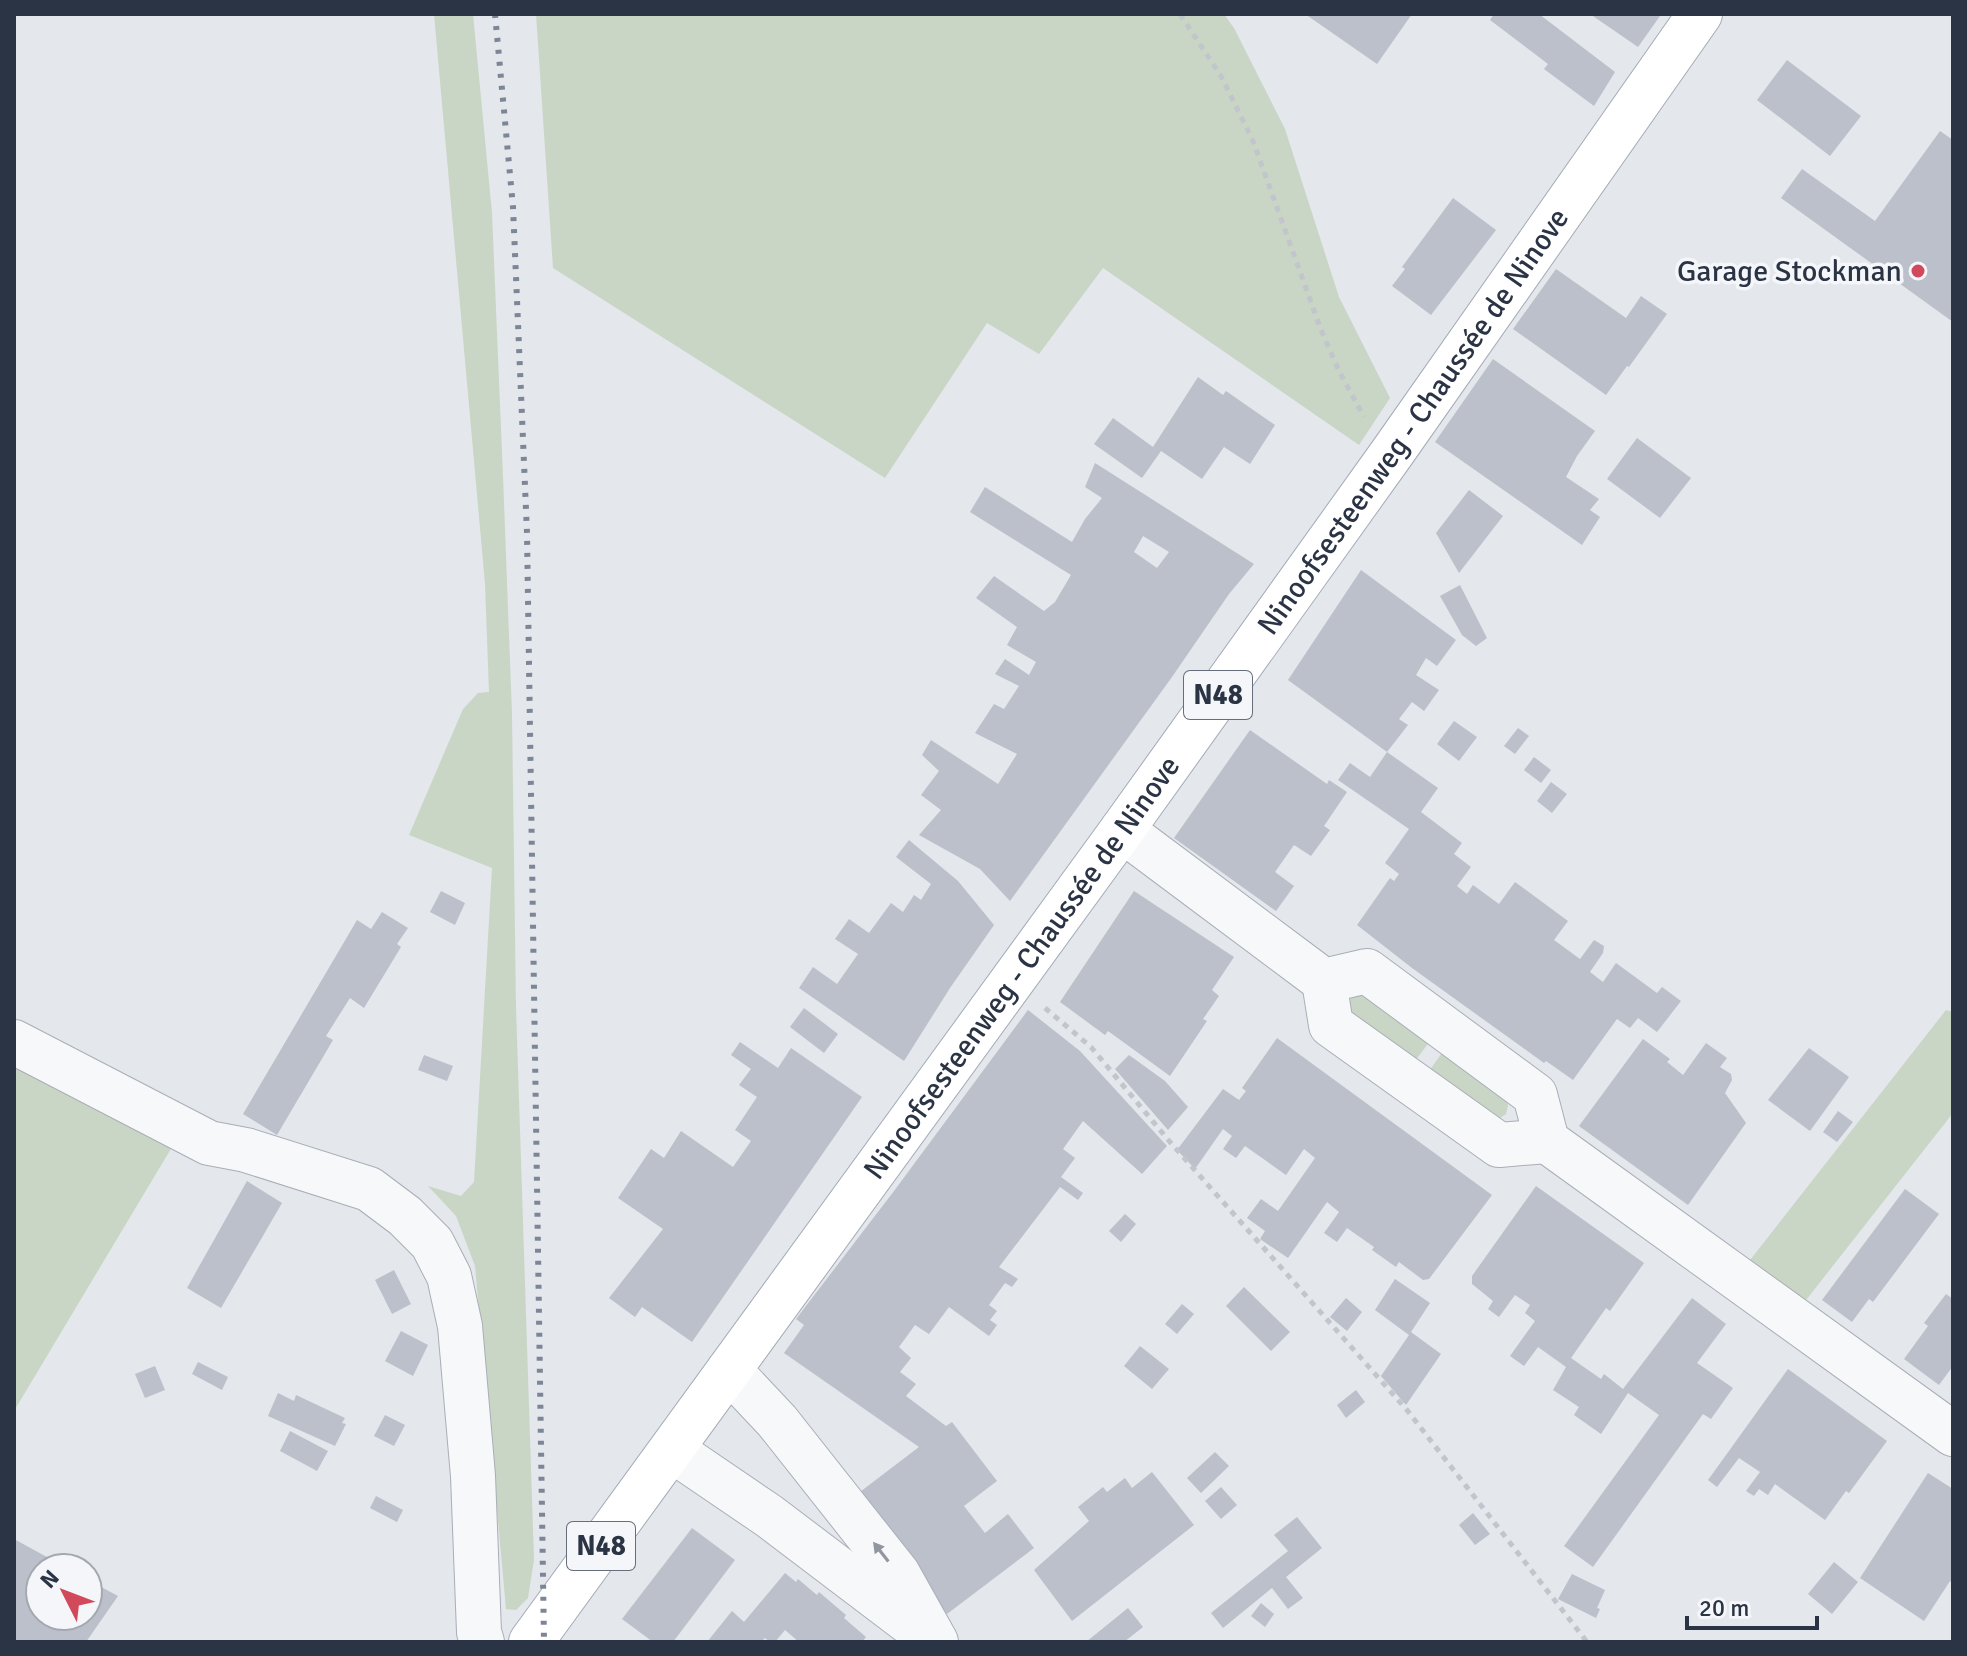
<svg xmlns="http://www.w3.org/2000/svg" width="1967" height="1656" font-family="Signika,sans-serif">
  <rect width="100%" height="100%" fill="#e4e7ec"/>
  <!-- green -->
  <g fill="#c9d6c5">
    <polygon points="434,14 473,14 492,213 503,476 512,714 516,1007 534,1560 528,1598 516,1610 506,1609 475,1266 456,1216 428,1186 461,1196 474,1182 492,868 409,835 463,709 478,693 489,692 485,584"/>
    <polygon points="536,14 1224,14 1234,28 1285,129 1339,297 1390,398 1359,445 1103,268 1039,354 987,323 885,478 553,268"/>
    <polygon points="1359,995 1370,996 1430,1041 1412,1065 1348,1010 1350,999"/>
    <polygon points="1946,1010 1953,1012 1953,1113 1799,1309 1743,1269"/>
    <polygon points="1444,1050 1504,1095 1508,1105 1506,1114 1497,1120 1427,1074"/>
    <polygon points="14,1058 172,1147 14,1411"/>
  </g>
  <!-- building -->
  <g fill="#bbc0ca" fill-rule="evenodd">
    <polygon points="1305,14 1412,14 1377,64"/>
    <polygon points="1494,14 1539,14 1615,72 1594,106 1544,69 1548,64 1490,20"/>
    <polygon points="1590,14 1658,14 1660,16 1638,47"/>
    <polygon points="1787,60 1861,116 1830,156 1757,100"/>
    <polygon points="1940,131 1953,140 1953,322 1781,198 1802,169 1875,221"/>
    <polygon points="1453,198 1496,230 1431,315 1392,286 1405,269 1402,267"/>
    <polygon points="1556,269 1626,318 1641,296 1667,314 1629,367 1627,366 1606,395 1513,329"/>
    <polygon points="1493,359 1595,431 1577,456 1566,477 1599,499 1590,510 1600,517 1582,545 1435,442"/>
    <polygon points="1198,377 1223,395 1226,391 1275,425 1250,464 1224,447 1202,479 1161,451 1142,478 1094,444 1113,418 1153,447"/>
    <polygon points="1637,438 1691,478 1660,518 1607,479"/>
    <path d="M1095,463L1254,564L1229,594L1172,677L1010,901L980,869L919,835L941,810L921,795L939,771L922,755L931,740L998,784L1017,754L975,733L994,704L1004,709L1019,686L995,674L1005,659L1029,675L1036,662L1007,645L1017,627L976,598L994,576L1044,611L1055,602L1071,575L970,512L985,487L1072,542L1085,519L1102,498L1085,487ZM1143,536L1169,552L1157,568L1134,552Z"/>
    <polygon points="1469,490 1503,516 1459,573 1436,533"/>
    <polygon points="1361,570 1456,640 1437,666 1426,658 1416,675 1439,690 1424,711 1412,702 1399,719 1408,725 1387,752 1288,680"/>
    <polygon points="1460,585 1487,638 1476,646 1462,635 1440,596"/>
    <polygon points="1454,721 1477,737 1459,761 1437,744"/>
    <polygon points="1518,728 1529,736 1515,754 1504,746"/>
    <polygon points="1250,730 1327,784 1329,780 1347,792 1324,826 1330,830 1311,856 1294,845 1275,872 1294,886 1276,911 1174,838"/>
    <polygon points="1387,752 1438,788 1421,812 1462,843 1454,854 1471,867 1457,886 1467,894 1473,885 1499,904 1515,882 1568,921 1554,940 1580,959 1594,940 1604,946 1603,953 1590,972 1603,982 1616,963 1657,993 1662,987 1681,1001 1657,1032 1638,1018 1630,1028 1617,1019 1573,1080 1546,1061 1544,1063 1412,968 1357,925 1390,878 1394,881 1399,874 1385,863 1409,829 1338,780 1350,763 1370,777"/>
    <polygon points="1534,757 1551,770 1541,783 1524,770"/>
    <polygon points="1551,782 1567,794 1552,813 1537,801"/>
    <polygon points="909,840 958,881 994,925 950,988 904,1061 799,988 813,967 837,984 858,954 835,939 849,919 869,933 891,903 903,912 914,895 921,900 931,884 896,857"/>
    <polygon points="441,891 465,903 455,925 430,912"/>
    <polygon points="1134,891 1234,957 1212,990 1219,996 1203,1019 1207,1021 1170,1076 1108,1031 1105,1035 1060,1002"/>
    <polygon points="382,912 408,928 397,944 401,947 364,1008 350,998 326,1036 333,1040 277,1135 243,1114 357,920 371,929"/>
    <polygon points="804,1008 838,1034 824,1053 790,1027"/>
    <polygon points="1028,1010 1080,1051 1167,1146 1142,1174 1083,1121 1063,1149 1075,1158 1061,1177 1083,1193 1078,1200 1060,1187 999,1267 1018,1279 1012,1287 1005,1283 989,1305 997,1311 990,1320 997,1325 989,1336 949,1307 929,1334 915,1325 899,1347 911,1358 900,1372 916,1384 906,1396 946,1426 952,1422 997,1481 964,1506 985,1533 1008,1514 1034,1548 947,1614 856,1495 919,1447 784,1353 804,1325 796,1319 894,1191"/>
    <polygon points="1277,1038 1492,1195 1429,1279 1423,1280 1399,1262 1396,1267 1372,1250 1374,1247 1347,1228 1337,1242 1324,1233 1339,1212 1327,1202 1288,1258 1260,1239 1265,1231 1247,1218 1261,1199 1278,1211 1315,1158 1304,1149 1286,1175 1245,1146 1236,1158 1223,1149 1232,1136 1223,1129 1195,1169 1177,1150 1223,1089 1239,1100 1246,1091 1242,1088"/>
    <polygon points="1643,1039 1670,1059 1667,1062 1683,1075 1706,1043 1727,1058 1720,1067 1731,1074 1732,1080 1725,1093 1746,1123 1688,1205 1579,1126"/>
    <polygon points="740,1042 778,1068 791,1048 862,1097 692,1342 642,1307 635,1317 609,1298 663,1229 618,1198 651,1149 664,1158 681,1131 733,1167 751,1141 735,1130 757,1097 739,1085 751,1069 731,1055"/>
    <polygon points="1809,1048 1849,1077 1810,1131 1768,1100"/>
    <polygon points="424,1055 453,1066 447,1081 418,1070"/>
    <polygon points="1129,1055 1165,1081 1188,1107 1168,1130 1115,1069"/>
    <polygon points="1838,1111 1853,1122 1837,1142 1823,1132"/>
    <polygon points="247,1181 282,1203 221,1308 187,1288"/>
    <polygon points="1536,1186 1644,1263 1610,1311 1606,1308 1571,1358 1601,1379 1604,1374 1623,1389 1692,1298 1726,1324 1697,1363 1733,1388 1711,1419 1703,1414 1593,1567 1564,1546 1659,1415 1628,1393 1601,1434 1574,1415 1579,1407 1553,1390 1566,1367 1538,1347 1524,1366 1510,1356 1535,1321 1525,1313 1530,1305 1515,1295 1499,1317 1488,1309 1493,1301 1472,1284 1472,1276"/>
    <polygon points="1905,1189 1939,1214 1873,1302 1869,1299 1852,1322 1822,1300"/>
    <polygon points="1125,1214 1136,1224 1121,1242 1109,1231"/>
    <polygon points="394,1270 411,1304 392,1314 375,1280"/>
    <polygon points="1395,1279 1430,1303 1411,1332 1441,1354 1406,1405 1381,1376 1409,1335 1375,1310"/>
    <polygon points="1244,1287 1290,1332 1271,1351 1226,1306"/>
    <polygon points="1946,1294 1953,1299 1953,1366 1939,1385 1904,1359 1928,1326 1924,1323"/>
    <polygon points="1346,1298 1362,1312 1347,1331 1330,1317"/>
    <polygon points="1182,1304 1194,1314 1177,1334 1165,1324"/>
    <polygon points="401,1331 428,1345 413,1376 385,1361"/>
    <polygon points="1140,1346 1169,1369 1152,1389 1124,1366"/>
    <polygon points="198,1362 228,1377 222,1390 192,1374"/>
    <polygon points="155,1366 165,1390 145,1398 135,1374"/>
    <polygon points="1788,1369 1887,1441 1849,1493 1846,1491 1825,1520 1775,1484 1768,1495 1759,1489 1754,1496 1746,1491 1760,1472 1739,1458 1717,1487 1708,1480"/>
    <polygon points="1356,1390 1365,1402 1346,1418 1337,1405"/>
    <polygon points="278,1393 294,1401 296,1395 345,1418 342,1423 346,1424 335,1446 268,1416"/>
    <polygon points="385,1415 405,1425 394,1446 374,1436"/>
    <polygon points="290,1431 328,1451 317,1471 280,1451"/>
    <polygon points="1215,1452 1229,1466 1201,1493 1187,1478"/>
    <polygon points="1152,1472 1194,1525 1072,1621 1034,1570 1089,1521 1078,1507 1103,1487 1107,1492 1125,1478 1132,1488"/>
    <polygon points="1928,1473 1953,1489 1953,1583 1950,1581 1924,1621 1860,1578"/>
    <polygon points="1221,1487 1237,1505 1221,1519 1205,1501"/>
    <polygon points="376,1496 403,1510 397,1522 370,1508"/>
    <polygon points="1473,1513 1490,1534 1475,1545 1459,1525"/>
    <polygon points="1297,1517 1322,1548 1286,1577 1303,1598 1288,1609 1272,1588 1223,1628 1211,1613 1288,1551 1274,1535"/>
    <polygon points="692,1528 735,1560 673,1642 653,1642 622,1619"/>
    <polygon points="14,1539 67,1568 40,1568 40,1616 88,1616 88,1580 118,1596 86,1642 14,1642"/>
    <polygon points="1834,1562 1858,1582 1832,1614 1808,1594"/>
    <polygon points="785,1573 796,1582 798,1579 817,1595 819,1592 846,1615 844,1618 866,1637 862,1642 799,1642 785,1630 775,1642 770,1642 765,1638 761,1642 707,1642 732,1611 744,1622"/>
    <polygon points="1572,1574 1605,1590 1597,1608 1600,1609 1596,1618 1558,1599"/>
    <polygon points="1261,1603 1274,1614 1265,1627 1251,1616"/>
    <polygon points="1128,1608 1143,1627 1124,1642 1086,1642"/>
  </g>
  <g fill="none" stroke-linecap="round" stroke-linejoin="round">
    <!-- street casing -->
    <g stroke="#a9aeb7" stroke-width="46">
      <g id="street">
        <polyline points="1122,830 1324,981 1367,971 1535,1095 1547,1141 1953,1434"/>
        <polyline points="1324,981 1331,1025 1499,1145 1547,1141"/>
        <polyline points="14,1042 209,1143 246,1150 369,1189 405,1216 432,1243 449,1276 460,1326 473,1476 479,1632 482,1642"/>
        <polyline points="729,1370 777,1421 898,1574 936,1642"/>
        <polyline points="672,1450 769,1516 922,1632"/>
      </g>
    </g>
    <!-- primary casing -->
    <g stroke="#a3abb8" stroke-width="46">
      <g id="primary">
        <path id="s1" d="M531,1642L1122,830L1392,453L1700,14"/>
      </g>
    </g>
    <!-- path -->
    <g stroke="#c2c5cb" stroke-width="5" stroke-dasharray="6 6" stroke-linecap="butt">
      <polyline points="1180,14 1221,76 1253,141 1321,330 1339,371 1364,417"/>
      <polyline points="1045,1008 1091,1047 1170,1142 1407,1410 1587,1642"/>
    </g>
    <!-- street -->
    <use href="#street" stroke="#f7f8fa" stroke-width="44"/>
    <!-- primary -->
    <use href="#primary" stroke="#fff" stroke-width="44"/>
    <!-- rail -->
    <polyline stroke="#7d8696" stroke-width="6" stroke-dasharray="4 8" stroke-linecap="butt" points="495,14 513,207 527,533 544,1642"/>
  </g>
  <!-- one-way arrows -->
  <defs><path id="oneway-solid" d="M-6-.8H1V-3.2L6.5 0L1 3.2V.8H-6Z" transform="scale(2)"/></defs>
  <use fill="#9196a0" href="#oneway-solid" transform="translate(881 1552) rotate(-128)"/>
  <!-- markers -->
  <circle fill="#d1495b" stroke="#f4f6f9" stroke-width="3" cx="1918" cy="271" r="8"/>
  <g text-anchor="middle" dominant-baseline="central" stroke-width="7" stroke-linejoin="round" paint-order="stroke">
    <!-- shield labels -->
    <g fill="#f4f6f9" stroke="#676e7b" stroke-width="2">
      <rect x="1184" y="671" width="68" height="48" rx="6"/>
      <rect x="567" y="1522" width="68" height="48" rx="6"/>
    </g>
    <g font-size="28" font-weight="bold" fill="#2b3445">
      <text x="1218" y="695">N48</text>
      <text x="601" y="1546">N48</text>
    </g>
    <!-- poi labels -->
    <g font-size="30" fill="#2b3445" stroke="#f4f6f9" text-anchor="end">
      <text x="1902" y="271">Garage Stockman</text>
    </g>
    <!-- street labels -->
    <g font-size="30" fill="#2b3445" stroke="#f4f6f9">
      <text stroke="none"><textPath href="#s1" startOffset="1506">Ninoofsesteenweg - Chaussée de Ninove</textPath></text>
      <text stroke="none"><textPath href="#s1" startOffset="834">Ninoofsesteenweg - Chaussée de Ninove</textPath></text>
    </g>
  </g>
  <!-- border -->
  <rect width="1967" height="1656" fill="none" stroke="#2b3445" stroke-width="32"/>
  <!-- north arrow -->
  <g transform="translate(64 1592) rotate(312)"><circle r="38" fill="#f4f6f9" stroke="#a4a8b1" stroke-width="2"/>
  <path d="M0-6L14 30L0 20L-14 30Z" fill="#d1495b"/>
  <text y="-12" font-size="22" font-weight="bold" text-anchor="middle" fill="#2b3445">N</text>
  </g>
  <!-- scale -->
  <path d="M1687 1616v12h130v-12" fill="none" stroke="#2b3445" stroke-width="4"/>
  <text x="1699" y="1616" font-size="24" fill="#2b3445" stroke="#f4f6f9" stroke-width="6" paint-order="stroke">20 m</text>
</svg>
